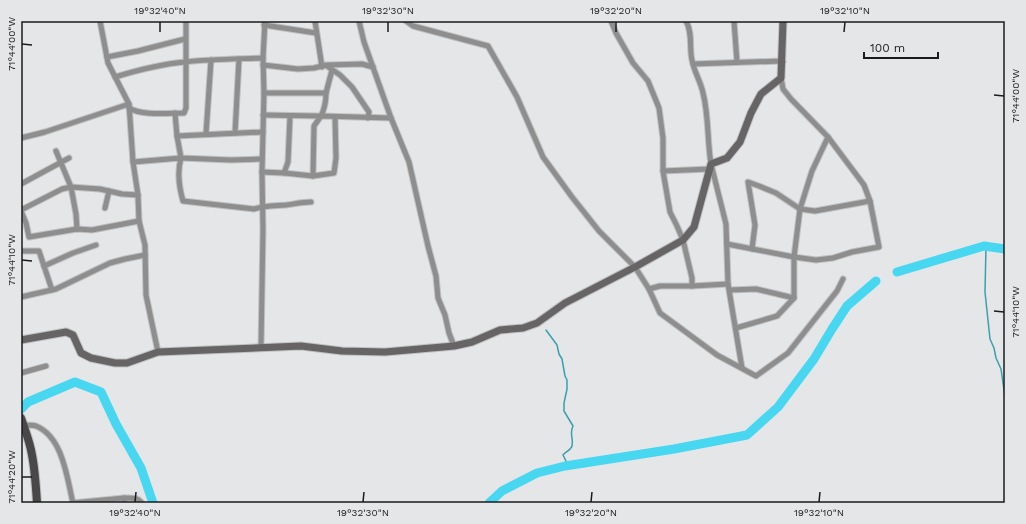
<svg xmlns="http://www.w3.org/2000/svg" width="1026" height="524" font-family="'Work Sans',sans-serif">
  <rect width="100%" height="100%" fill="#e5e6e8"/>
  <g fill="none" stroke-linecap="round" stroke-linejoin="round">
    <!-- stream -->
    <g stroke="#3a9fb0" stroke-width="1.5">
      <polyline points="986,246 985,292 990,339 994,348 996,358 1001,369 1005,397"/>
      <path d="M546,330L557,345L559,354L562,359L565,376L567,380V389L564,403V411L573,426C569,435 574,439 572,446C571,450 565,452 563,455L566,461L565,466"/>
    </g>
    <!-- river -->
    <g stroke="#48d7f0" stroke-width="9">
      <polyline points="897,272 984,246 1005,249"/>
      <polyline points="21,409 28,402 75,382 101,392 116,424 141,468 153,503"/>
      <polyline points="489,503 502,491 537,473 565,466 674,449 747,435 778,407 814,359 832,329 847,306 876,281"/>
    </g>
    <!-- street casing -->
    <g stroke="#c0c1c3" stroke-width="7">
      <g id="street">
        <polyline points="100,21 108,63 129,104 133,162 138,195 139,221 145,245 146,295 158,352"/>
        <polyline points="315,21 322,67"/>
        <polyline points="359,21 364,42 391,118 409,162 428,246 436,276 438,298 445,315 449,333 454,346"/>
        <polyline points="406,21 413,26 488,46 517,97 543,157 572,197 599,231 635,267 649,289 660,313 717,355 756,376 788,353 837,291 843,279"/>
        <polyline points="611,21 616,33 633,63 648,81 659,108 663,138 663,171 670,212 677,226 683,240 692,278 692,286"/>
        <path d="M686,21C693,33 689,48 692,60C694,72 701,82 703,93C709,116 707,140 711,164L726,224L728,284L742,368"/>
        <polyline points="734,21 737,62"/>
        <polyline points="264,25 316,33"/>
        <polyline points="107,57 138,51 185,39"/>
        <polyline points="693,64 782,61 783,62"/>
        <polyline points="263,65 298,69 314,68 326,65 362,64 373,67"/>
        <polyline points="327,66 340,75 352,87 369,112 368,118"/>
        <path d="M115,77C138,70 161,64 185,62C211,59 237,59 263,58"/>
        <polyline points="326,93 332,70"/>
        <path d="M129,108C142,116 168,113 184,113L186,108V21"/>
        <polyline points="175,113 177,136 181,158 231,160 262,159"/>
        <path d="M263,115L321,116C325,108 326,102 326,93H264"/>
        <polyline points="235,133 239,59"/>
        <polyline points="206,134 211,60"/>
        <polyline points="177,136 263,132"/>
        <polyline points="21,138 45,132 129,104"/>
        <polyline points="56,151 71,187 76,214 77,229"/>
        <path d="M133,162L181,158C177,172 179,187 183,201L254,209C264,206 275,206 286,205C294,204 302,202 311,202"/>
        <polyline points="663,171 710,169"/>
        <polyline points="262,172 284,173 313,176 334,173 336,158 335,117"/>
        <polyline points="284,173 288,162 290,116"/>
        <polyline points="313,176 314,126 321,116 391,118"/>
        <polyline points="21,184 69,158"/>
        <polyline points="105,208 109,191"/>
        <polyline points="21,210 62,189 71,187 100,189 122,194 138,195"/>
        <polyline points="21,211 26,223 29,237 77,229 92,230 139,221"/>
        <polyline points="727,244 794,257 816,260 833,258 852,252 879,247 870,201 864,185 828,137 791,99 783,89 781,78"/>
        <polyline points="752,249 755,225 748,182 759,186 776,193 800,209 815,211 870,201"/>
        <polyline points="21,251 39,251 52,290"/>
        <polyline points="44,266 73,253 96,245"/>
        <polyline points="649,289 660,286 692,286 728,284"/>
        <polyline points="730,290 756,289 794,298"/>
        <polyline points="21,297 56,289 110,263 125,259 145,255"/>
        <polyline points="736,328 777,316 794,298 794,257 800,209 812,171 828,137"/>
        <polyline points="261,347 263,230 262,172 264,93 263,58 265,21"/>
        <polyline points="21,373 46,366"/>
        <path d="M23,425C27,425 32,425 36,426C63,437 67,478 73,503"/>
        <path d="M124,498C132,498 137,497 142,503"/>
        <polyline points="72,503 124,498 125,503"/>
      </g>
    </g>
    <!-- secondary casing -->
    <g stroke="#c0c1c3" stroke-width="9">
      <polyline id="secondary" points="21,340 66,332 73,335 81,353 91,358 115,363 127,363 158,352 301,346 342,351 385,352 454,346 472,342 500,330 523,328 537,323 565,303 635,267 683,240 694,227 711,164 727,158 740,142 751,113 761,94 781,78 783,21"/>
    </g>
    <!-- primary casing -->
    <g stroke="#c0c1c3" stroke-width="10">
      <path id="primary" d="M21,418C25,430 30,442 32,455C35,470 36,487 37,503"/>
    </g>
    <!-- street -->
    <use href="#street" stroke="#8f8e8e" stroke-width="5"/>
    <!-- secondary -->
    <use href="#secondary" stroke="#666464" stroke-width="7"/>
    <!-- primary -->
    <use href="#primary" stroke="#494747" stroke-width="8"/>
  </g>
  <!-- ticks -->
  <path fill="none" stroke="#1a1b1c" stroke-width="1.5" d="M160,32V22M388,32V22M616,32V22M844,32L845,22M22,44L32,45M994,95L1004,96M22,260L32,261M994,311L1004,312M22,477H32M135,502L136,492M363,502L364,492M591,502L592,492M819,502L820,492"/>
  <!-- border -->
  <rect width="1026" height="524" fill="none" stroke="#e5e6e8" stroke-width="44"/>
  <!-- scale -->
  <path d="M864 52v6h74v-6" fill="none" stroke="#1a1b1c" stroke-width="2"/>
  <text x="870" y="52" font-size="12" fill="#1a1b1c" stroke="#e5e6e8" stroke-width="3" paint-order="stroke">100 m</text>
  <rect x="22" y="22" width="982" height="480" fill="none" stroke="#1a1b1c" stroke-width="1.5"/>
  <g font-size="10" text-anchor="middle" fill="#1a1b1c">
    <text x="160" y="14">19°32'40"N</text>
    <text x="388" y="14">19°32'30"N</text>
    <text x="616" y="14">19°32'20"N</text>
    <text x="845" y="14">19°32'10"N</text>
    <text transform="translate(11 44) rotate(-90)" y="4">71°44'00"W</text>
    <text transform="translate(1015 96) rotate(-90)" y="4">71°44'00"W</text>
    <text transform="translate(11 260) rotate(-90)" y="4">71°44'10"W</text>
    <text transform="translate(1015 312) rotate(-90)" y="4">71°44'10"W</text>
    <text transform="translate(11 477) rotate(-90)" y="4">71°44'20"W</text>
    <text x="135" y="516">19°32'40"N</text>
    <text x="363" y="516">19°32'30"N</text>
    <text x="591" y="516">19°32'20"N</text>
    <text x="819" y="516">19°32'10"N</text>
  </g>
</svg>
